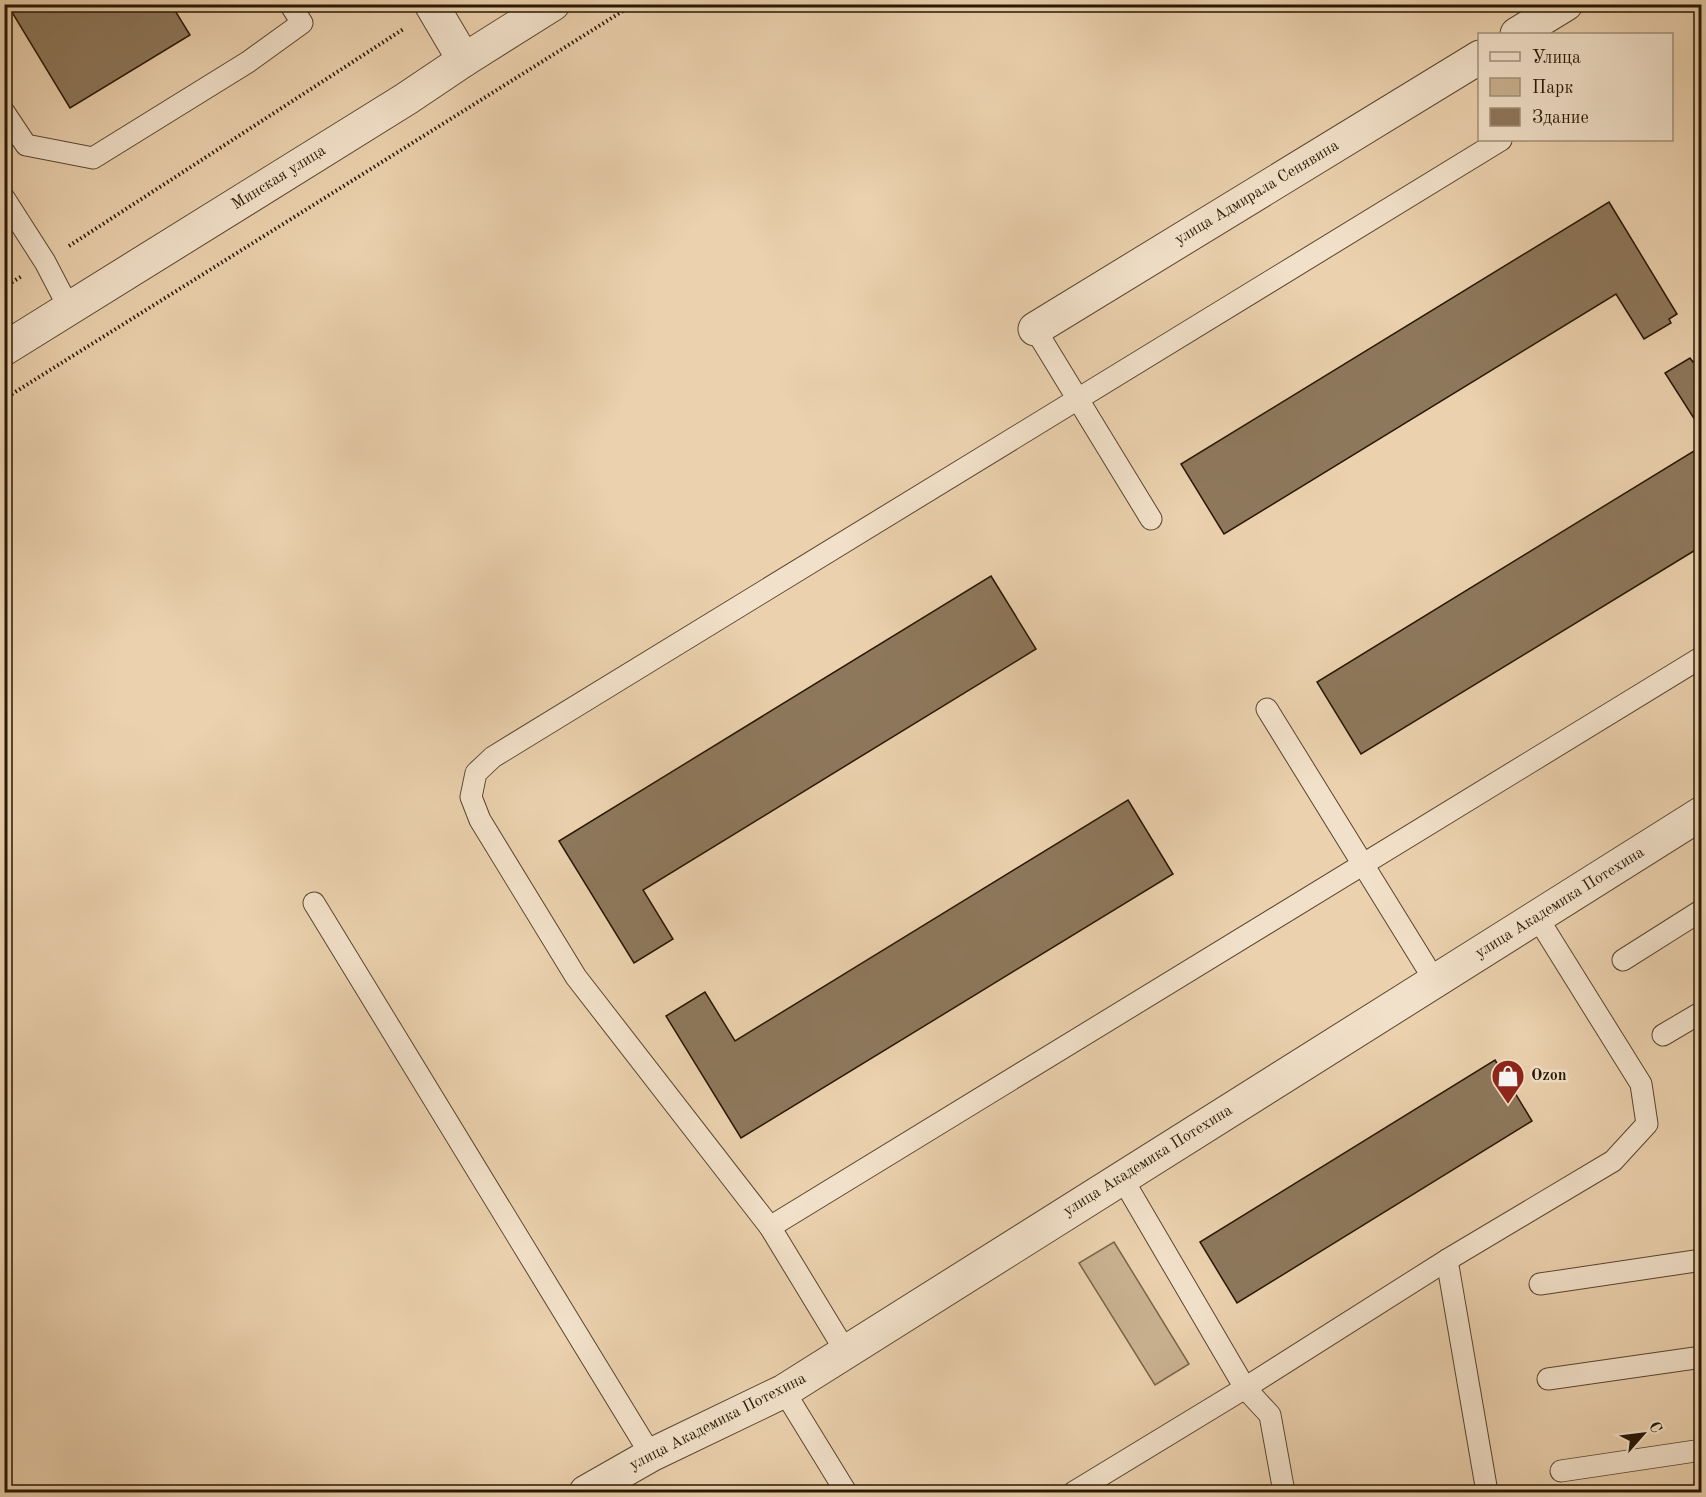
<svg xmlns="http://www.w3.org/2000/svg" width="1706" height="1497" font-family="'Old Standard TT',serif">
  <rect width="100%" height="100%" fill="#ebd1ae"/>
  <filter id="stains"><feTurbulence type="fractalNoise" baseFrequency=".00333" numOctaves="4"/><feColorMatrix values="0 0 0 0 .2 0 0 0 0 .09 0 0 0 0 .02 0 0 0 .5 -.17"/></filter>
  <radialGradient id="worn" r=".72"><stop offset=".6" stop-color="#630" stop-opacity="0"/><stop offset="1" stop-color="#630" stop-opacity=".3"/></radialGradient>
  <!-- green -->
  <polygon fill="#cab291" stroke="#7a654a" stroke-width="1.5" points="1114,1242 1189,1364 1155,1385 1079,1263"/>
  <!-- building -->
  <g fill="#8e785c" stroke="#291803" stroke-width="1.5">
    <polygon points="7,4 171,4 190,35 70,108"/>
    <polygon points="1609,202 1677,314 1669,319 1671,323 1644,339 1616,294 1224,534 1181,464"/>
    <polygon points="1702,357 1702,431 1665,373 1690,358 1693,362"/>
    <polygon points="1702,446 1702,546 1361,754 1317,682"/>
    <polygon points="991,576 1036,649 643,890 673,939 634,963 559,841"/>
    <polygon points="1128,800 1173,874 741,1138 666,1016 705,992 735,1041"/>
    <polygon points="1495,1060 1532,1121 1237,1303 1200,1242"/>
  </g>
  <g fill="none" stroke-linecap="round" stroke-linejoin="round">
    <!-- service casing -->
    <g stroke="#5a462e" stroke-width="23">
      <g id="service">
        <polyline points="4,112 26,145 93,158 248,62 302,23 290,4"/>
        <polyline points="4,198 45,262 69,308"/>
        <polyline points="1035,329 1151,519"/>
        <polyline points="1267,709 1435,981"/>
        <polyline points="314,903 651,1455"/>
        <polyline points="1623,960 1702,910"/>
        <polyline points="1663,1035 1702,1012"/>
        <polyline points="1122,1178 1245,1388 1270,1415 1284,1492"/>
        <polyline points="770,1227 1702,657"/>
        <polyline points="1447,1260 1487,1492"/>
        <polyline points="1540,1284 1702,1260"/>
        <polyline points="846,1352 770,1227 576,977 480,820 471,797 476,773 493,757 1501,140"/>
        <polyline points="1548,1379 1702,1357"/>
        <polyline points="784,1391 846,1492"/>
        <polyline points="1561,1471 1702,1450"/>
        <polyline points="1074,1492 1245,1388 1447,1260 1613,1161 1647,1124 1641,1084 1537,917"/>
      </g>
    </g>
    <!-- minor casing -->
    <g stroke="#5a462e" stroke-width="35">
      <g id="minor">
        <polyline points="431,4 464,60"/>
        <polyline points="1517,34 1566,4"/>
        <polyline points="1035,329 1480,57"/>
        <polyline points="4,349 406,99 464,60 553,4"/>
        <polyline points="586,1492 651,1455 784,1391 1702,813"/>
      </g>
    </g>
    <!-- path -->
    <g stroke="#291803" stroke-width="4" stroke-dasharray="1.5 3" stroke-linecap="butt">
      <polyline points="69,246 405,28"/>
      <polyline points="4,287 22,276"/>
      <polyline points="4,399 634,4"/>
    </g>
    <!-- service -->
    <use href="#service" stroke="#f2e1ca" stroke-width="21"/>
    <!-- minor -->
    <use href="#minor" stroke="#f2e1ca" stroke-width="33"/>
  </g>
  <!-- icons -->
  <defs>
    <g id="shop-pin" transform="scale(1.725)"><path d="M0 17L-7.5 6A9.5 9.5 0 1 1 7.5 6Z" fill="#8f2418" stroke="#f2e1ca"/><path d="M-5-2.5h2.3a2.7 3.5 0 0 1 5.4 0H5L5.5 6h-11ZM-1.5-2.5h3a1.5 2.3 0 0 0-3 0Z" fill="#fff"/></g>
  </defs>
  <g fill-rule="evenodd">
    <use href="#shop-pin" x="1508" y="1076"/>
  </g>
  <g text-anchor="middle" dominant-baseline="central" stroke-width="5" stroke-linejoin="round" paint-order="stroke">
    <!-- street labels -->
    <g font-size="16" fill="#291803" stroke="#f2e1ca">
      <text transform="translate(279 178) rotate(-32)">Минская улица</text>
      <text transform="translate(1257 193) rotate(-31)">улица Адмирала Сенявина</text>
      <text transform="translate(1560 903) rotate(-32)">улица Академика Потехина</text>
      <text transform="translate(1148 1161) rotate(-32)">улица Академика Потехина</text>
      <text transform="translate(718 1422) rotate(-27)">улица Академика Потехина</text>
    </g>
    <!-- poi labels -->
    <g font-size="16" font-weight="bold" fill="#291803" stroke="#f2e1ca" text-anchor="start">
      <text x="1531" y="1076">Ozon</text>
    </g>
  </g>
  <!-- margin -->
  <rect width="1706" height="1497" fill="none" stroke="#ebd1ae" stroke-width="24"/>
  <rect x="6" y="6" width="1694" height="1485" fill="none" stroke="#291803" stroke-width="3"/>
  <rect x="12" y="12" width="1682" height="1473" fill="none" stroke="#291803" stroke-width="1.5"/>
  <!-- legend -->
  <rect x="1478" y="33" width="195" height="108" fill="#f2e1ca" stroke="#a2917a" stroke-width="1.5"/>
  <rect x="1490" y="52" width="30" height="9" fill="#f2e1ca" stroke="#a2917a" stroke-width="1.5"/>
  <text x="1532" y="63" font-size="18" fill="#291803">Улица</text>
  <rect x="1490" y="78" width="30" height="18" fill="#cab291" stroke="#a2917a" stroke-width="1.5"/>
  <text x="1532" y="93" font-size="18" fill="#291803">Парк</text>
  <rect x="1490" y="108" width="30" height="18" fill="#8e785c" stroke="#a2917a" stroke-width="1.5"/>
  <text x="1532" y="123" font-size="18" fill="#291803">Здание</text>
  <!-- north arrow -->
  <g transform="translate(1643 1434) rotate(62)" stroke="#f2e1ca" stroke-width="4.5" paint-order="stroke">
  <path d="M0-4.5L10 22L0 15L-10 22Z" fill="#291803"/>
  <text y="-9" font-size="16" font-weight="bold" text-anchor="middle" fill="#291803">С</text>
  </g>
  <rect width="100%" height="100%" filter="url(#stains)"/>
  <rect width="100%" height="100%" fill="url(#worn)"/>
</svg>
